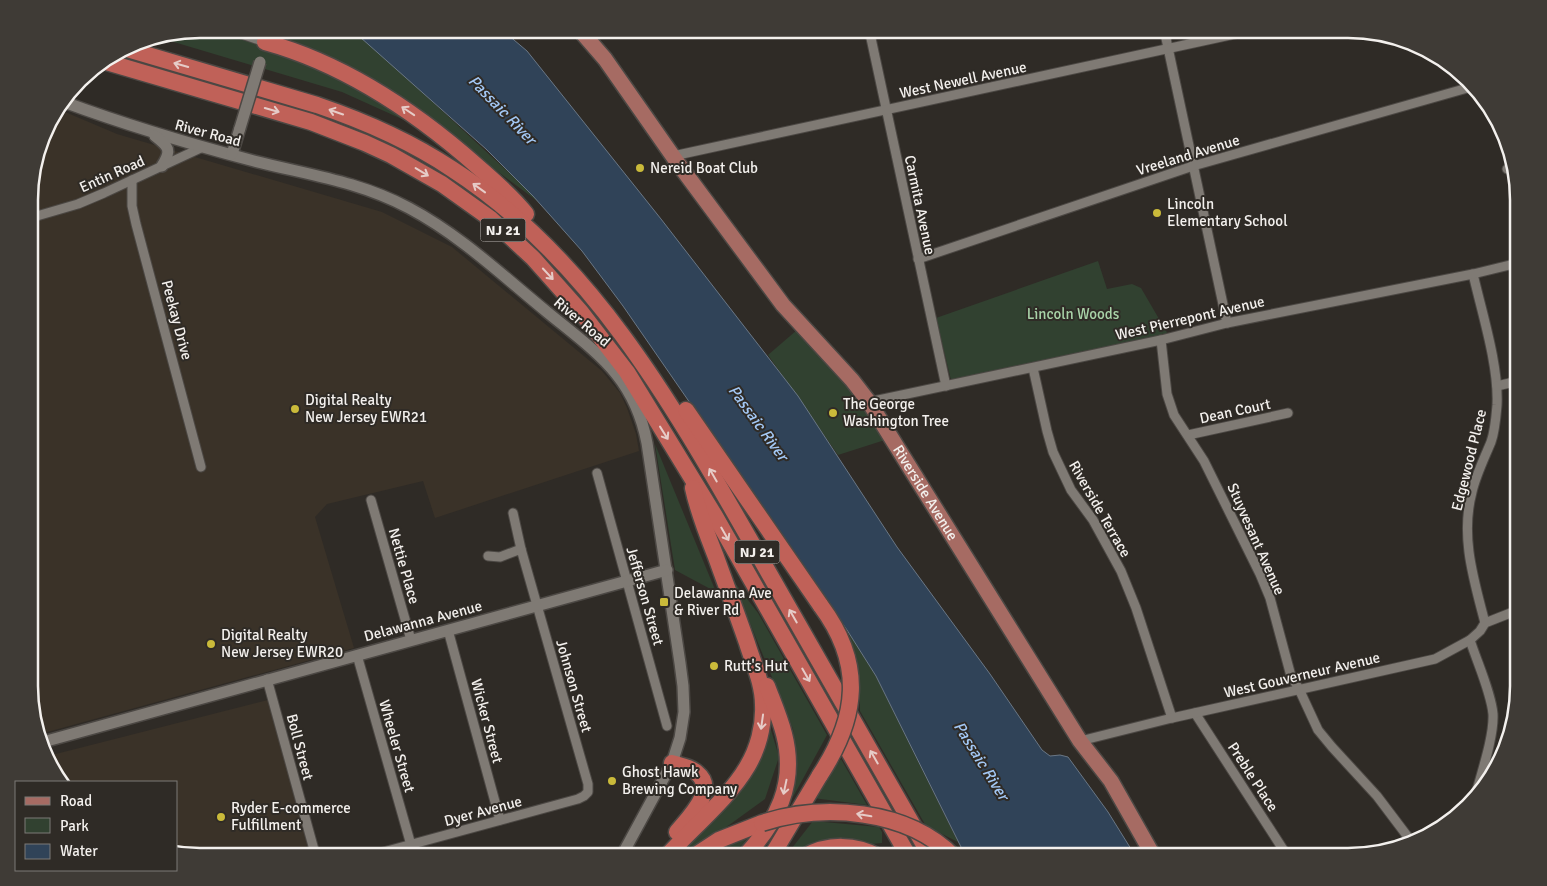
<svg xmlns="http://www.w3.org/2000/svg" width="1547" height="886" font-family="Signika,sans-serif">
  <rect width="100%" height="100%" fill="#2f2b26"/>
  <!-- built -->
  <g fill="#3a3228">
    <polygon points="58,109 117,134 382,212 452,247 602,371 620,393 627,408 636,434 639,451 435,518 423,481 327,504 315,517 354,648 40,734 30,708 30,178 47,124"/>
    <polygon points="268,700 311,857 199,857 176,851 176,782 59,782 48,756"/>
  </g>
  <!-- green -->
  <g fill="#314130">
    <polygon points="200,29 354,29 548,209 466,148 342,92 157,37"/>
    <polygon points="1098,261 1107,289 1132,284 1141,288 1169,336 1156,340 951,380 936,318"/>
    <polygon points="797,330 848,383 888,439 838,455 768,355"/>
    <polygon points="655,444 716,592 675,570"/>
    <polygon points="732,579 758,613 827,735 793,797 797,763 793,729"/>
    <polygon points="847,630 876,676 958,842 926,826 860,711 859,675 856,655"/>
    <polygon points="771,730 779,757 765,799 685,857 677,857 748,776"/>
    <polygon points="841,759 867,805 813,798"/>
    <polygon points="813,821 879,827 882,832 882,843 802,851 793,857 785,857"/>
    <polygon points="747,839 731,857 715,857 735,841"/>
  </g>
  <!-- water -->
  <polygon fill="#304358" stroke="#6a7785" points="351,29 501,29 527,51 661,219 798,396 897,547 990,674 1042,750 1050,756 1060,755 1068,757 1108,812 1136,857 966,857 876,676 847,630 623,306 582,251 533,196 486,149"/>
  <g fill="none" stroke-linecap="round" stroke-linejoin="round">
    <!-- minor casing -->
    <g stroke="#4c4844" stroke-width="11">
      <g id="minor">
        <polyline points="227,29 265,42"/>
        <polyline points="869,29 946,386"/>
        <polyline points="1164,29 1227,323"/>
        <polyline points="673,156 1258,29"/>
        <polyline points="1507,169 1511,168"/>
        <polyline points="132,180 132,206 136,224 201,467"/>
        <polyline points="30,218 78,204 104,193 203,147"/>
        <polyline points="918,259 1193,166 1471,87"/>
        <path d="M1473,274C1482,313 1499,366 1497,405C1496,417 1495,431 1491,442C1484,459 1476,475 1472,492C1460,537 1474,580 1485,623"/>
        <polyline points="1161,340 1167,394 1174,415 1204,461 1260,574 1270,598 1291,676 1299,689 1318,730 1332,747 1377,796 1411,841"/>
        <polyline points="1033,368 1047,431 1053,452 1071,490 1093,520 1121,571 1136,608 1172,718"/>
        <polyline points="1497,386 1518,381"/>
        <polyline points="869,402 1161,340 1227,323 1473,274 1518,263"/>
        <polyline points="1188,435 1288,413"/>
        <polyline points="597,473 667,726"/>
        <polyline points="371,500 411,640"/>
        <polyline points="488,556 500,557 521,549"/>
        <polyline points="448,630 500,820"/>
        <path d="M1470,640C1477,662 1491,692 1493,714C1494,735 1483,768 1477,790"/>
        <polyline points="357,655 411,845"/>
        <polyline points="267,679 316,857"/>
        <polyline points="30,700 38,730"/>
        <polyline points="1195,713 1288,857"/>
        <polyline points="1080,741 1172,718 1435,659 1470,640 1480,631 1485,623 1518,610"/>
        <polyline points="365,857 578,799 584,796 588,792 588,784 521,549 513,513"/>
      </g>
    </g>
    <!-- tertiary casing -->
    <g stroke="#4c4844" stroke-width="14">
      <g id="tertiary">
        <path d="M64,102C126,125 190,144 254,161C309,175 358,181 409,208C460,235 503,276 547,312C597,353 634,376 647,443L680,663L683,686L684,712L680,738L672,763L621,857"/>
        <path d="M155,136C169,147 172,150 162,166"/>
        <polyline points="232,154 240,128"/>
        <polyline points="43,742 667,570"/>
      </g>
    </g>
    <!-- primary casing -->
    <g stroke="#4c4844" stroke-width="18">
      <g id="primary">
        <path id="s1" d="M579,29L605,59L677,162L783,305L852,380L869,402L1080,741L1111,781L1154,857"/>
      </g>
    </g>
    <!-- motorway casing -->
    <g stroke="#4c4844" stroke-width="19">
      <g id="motorway">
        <path d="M265,42C345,64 416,112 477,166C494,181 512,196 526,214"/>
        <path d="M124,48L317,105C364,121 410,141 452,169C596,262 679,416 762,561C818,660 874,759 931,857"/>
        <polyline points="103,61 311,122 365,143 391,155 442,184 491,219 533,258 581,312 627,372 715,516 909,857"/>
        <polyline points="686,410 821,606"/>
        <path d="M672,763C681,766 691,767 697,773C718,790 688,818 677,832"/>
        <path d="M666,857C691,829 729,798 747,767C758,749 764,726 763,705C763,683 753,663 747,643C737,614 726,585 716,557C707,534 698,512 693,488"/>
        <polyline points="693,857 719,840 762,823"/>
        <path d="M744,857C777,822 797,784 784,734C780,718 773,702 767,686"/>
        <polyline points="771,857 820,775"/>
        <path d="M804,857C828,843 856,844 879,857"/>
      </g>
    </g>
    <!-- minor -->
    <use href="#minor" stroke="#7f7a74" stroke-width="9"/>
    <!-- tertiary -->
    <use href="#tertiary" stroke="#7f7a74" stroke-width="11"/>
    <!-- primary -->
    <use href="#primary" stroke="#a66b63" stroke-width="15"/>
    <!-- motorway -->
    <use href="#motorway" stroke="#c06158" stroke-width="16"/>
    <!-- tertiary-bridge casing -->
    <g stroke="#4c4844" stroke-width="14" stroke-linecap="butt">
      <polyline id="tertiary-bridge" points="240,128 260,62"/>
    </g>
    <!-- motorway-bridge casing -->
    <g stroke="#4c4844" stroke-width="19" stroke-linecap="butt">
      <g id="motorway-bridge">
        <path d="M820,775C858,717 864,664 821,606"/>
        <path d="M762,823C823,803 907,809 954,857"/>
      </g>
    </g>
    <!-- tertiary-bridge -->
    <use href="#tertiary-bridge" stroke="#7f7a74" stroke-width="11"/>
    <!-- motorway-bridge -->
    <use href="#motorway-bridge" stroke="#c06158" stroke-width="16"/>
  </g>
  <!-- one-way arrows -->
  <defs><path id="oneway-shaft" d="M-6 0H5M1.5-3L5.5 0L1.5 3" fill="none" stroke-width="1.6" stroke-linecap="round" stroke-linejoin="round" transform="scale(1.25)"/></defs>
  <g stroke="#e6ccc8">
    <use href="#oneway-shaft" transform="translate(181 65) rotate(-164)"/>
    <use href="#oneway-shaft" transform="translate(272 110) rotate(16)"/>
    <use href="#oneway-shaft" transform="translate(408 111) rotate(-146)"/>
    <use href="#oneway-shaft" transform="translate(336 112) rotate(-161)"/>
    <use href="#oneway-shaft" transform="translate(422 172) rotate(31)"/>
    <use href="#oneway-shaft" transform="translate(479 188) rotate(-144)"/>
    <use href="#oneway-shaft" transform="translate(548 274) rotate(47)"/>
    <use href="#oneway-shaft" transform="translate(664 433) rotate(58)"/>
    <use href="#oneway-shaft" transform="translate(713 475) rotate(-120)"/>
    <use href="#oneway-shaft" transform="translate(725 534) rotate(60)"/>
    <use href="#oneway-shaft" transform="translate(793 616) rotate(-120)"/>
    <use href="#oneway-shaft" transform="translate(806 675) rotate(60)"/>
    <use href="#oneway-shaft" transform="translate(762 722) rotate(98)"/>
    <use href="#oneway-shaft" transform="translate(874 757) rotate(-120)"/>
    <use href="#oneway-shaft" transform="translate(785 787) rotate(102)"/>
    <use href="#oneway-shaft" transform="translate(864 815) rotate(-170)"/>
  </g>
  <!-- markers -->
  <g fill="#caba3a" stroke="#2f2b26" stroke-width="2">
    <circle cx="640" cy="168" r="5"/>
    <circle cx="1157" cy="213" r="5"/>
    <circle cx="295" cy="409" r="5"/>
    <circle cx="833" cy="413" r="5"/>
    <rect x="659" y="597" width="10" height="10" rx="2.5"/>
    <circle cx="211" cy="644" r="5"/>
    <circle cx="714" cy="666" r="5"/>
    <circle cx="612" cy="781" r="5"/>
    <circle cx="221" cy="817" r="5"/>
  </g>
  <g text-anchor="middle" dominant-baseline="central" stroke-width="4" stroke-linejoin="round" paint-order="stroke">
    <!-- shield labels -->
    <g fill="#2f2b26" stroke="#b8b5b1" stroke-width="1">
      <rect x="480.5" y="218.5" width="45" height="23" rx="4"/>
      <rect x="734.5" y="540.5" width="45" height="23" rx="4"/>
    </g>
    <g font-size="14" font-weight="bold" fill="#f3f0ed">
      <text x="503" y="230">NJ 21</text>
      <text x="757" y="552">NJ 21</text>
    </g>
    <!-- street labels -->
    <g font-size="15" fill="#f3f0ed" stroke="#2f2b26">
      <text transform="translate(963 80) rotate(-12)">West Newell Avenue</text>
      <text transform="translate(208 133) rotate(15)">River Road</text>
      <text transform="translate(1188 155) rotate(-17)">Vreeland Avenue</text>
      <text transform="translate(112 174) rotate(-24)">Entin Road</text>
      <text transform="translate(920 205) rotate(78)">Carmita Avenue</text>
      <text transform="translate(1190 318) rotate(-13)">West Pierrepont Avenue</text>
      <text transform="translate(177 320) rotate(75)">Peekay Drive</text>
      <text transform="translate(582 322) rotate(40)">River Road</text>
      <text transform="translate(1235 411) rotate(-12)">Dean Court</text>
      <text transform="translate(1469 460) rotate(-76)">Edgewood Place</text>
      <text stroke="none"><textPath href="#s1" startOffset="580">Riverside Avenue</textPath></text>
      <text transform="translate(1100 509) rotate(60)">Riverside Terrace</text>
      <text transform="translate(1256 539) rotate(66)">Stuyvesant Avenue</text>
      <text transform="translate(404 566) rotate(74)">Nettie Place</text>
      <text transform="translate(645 596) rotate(74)">Jefferson Street</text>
      <text transform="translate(423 621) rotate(-15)">Delawanna Avenue</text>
      <text transform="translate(1302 675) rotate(-13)">West Gouverneur Avenue</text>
      <text transform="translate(574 686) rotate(74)">Johnson Street</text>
      <text transform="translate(487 721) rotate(75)">Wicker Street</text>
      <text transform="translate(397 746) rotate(74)">Wheeler Street</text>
      <text transform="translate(300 747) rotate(75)">Boll Street</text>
      <text transform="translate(1253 777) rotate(57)">Preble Place</text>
      <text transform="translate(483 811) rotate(-15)">Dyer Avenue</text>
    </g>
    <!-- poi labels -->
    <g font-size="15" fill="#f3f0ed" stroke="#2f2b26" text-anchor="start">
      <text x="650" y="168">Nereid Boat Club</text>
      <text x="1167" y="204">Lincoln<tspan x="1167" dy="17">Elementary School</tspan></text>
      <text x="305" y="400">Digital Realty<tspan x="305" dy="17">New Jersey EWR21</tspan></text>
      <text x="843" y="404">The George<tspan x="843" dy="17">Washington Tree</tspan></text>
      <text x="674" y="593">Delawanna Ave<tspan x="674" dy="17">&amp; River Rd</tspan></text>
      <text x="221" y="635">Digital Realty<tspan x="221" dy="17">New Jersey EWR20</tspan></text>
      <text x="724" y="666">Rutt's Hut</text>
      <text x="622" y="772">Ghost Hawk<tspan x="622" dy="17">Brewing Company</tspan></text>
      <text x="231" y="808">Ryder E-commerce<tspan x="231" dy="17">Fulfillment</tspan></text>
    </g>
    <!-- park labels -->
    <g font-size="15" fill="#a9d3a8" stroke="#2f2b26">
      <text x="1073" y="314">Lincoln Woods</text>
    </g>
    <!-- water labels -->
    <g font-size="16" font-style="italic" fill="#a3c8f5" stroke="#2f2b26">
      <text transform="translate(502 110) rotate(46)">Passaic River</text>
      <text transform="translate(758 423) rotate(54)">Passaic River</text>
      <text transform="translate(981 761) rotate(58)">Passaic River</text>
    </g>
  </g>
  <!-- crop -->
  <path d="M0 0H1547V886H0ZM200 38H1348A162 162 0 0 1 1510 200V686A162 162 0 0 1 1348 848H200A162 162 0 0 1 38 686V200A162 162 0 0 1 200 38Z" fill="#3f3b36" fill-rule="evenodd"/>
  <path fill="none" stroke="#f3f0ed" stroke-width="2.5" d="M200 38H1348A162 162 0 0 1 1510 200V686A162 162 0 0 1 1348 848H200A162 162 0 0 1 38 686V200A162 162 0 0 1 200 38Z"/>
  <!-- legend -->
  <rect x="15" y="781" width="162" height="90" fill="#2f2b26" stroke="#7d7a76"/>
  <rect x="25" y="797" width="25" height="8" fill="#a66b63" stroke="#7d7a76"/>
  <text x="60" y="806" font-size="15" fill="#f3f0ed">Road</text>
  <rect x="25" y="818" width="25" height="15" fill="#314130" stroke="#7d7a76"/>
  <text x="60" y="831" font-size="15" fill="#f3f0ed">Park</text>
  <rect x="25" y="844" width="25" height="15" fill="#304358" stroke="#7d7a76"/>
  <text x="60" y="856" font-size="15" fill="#f3f0ed">Water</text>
</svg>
